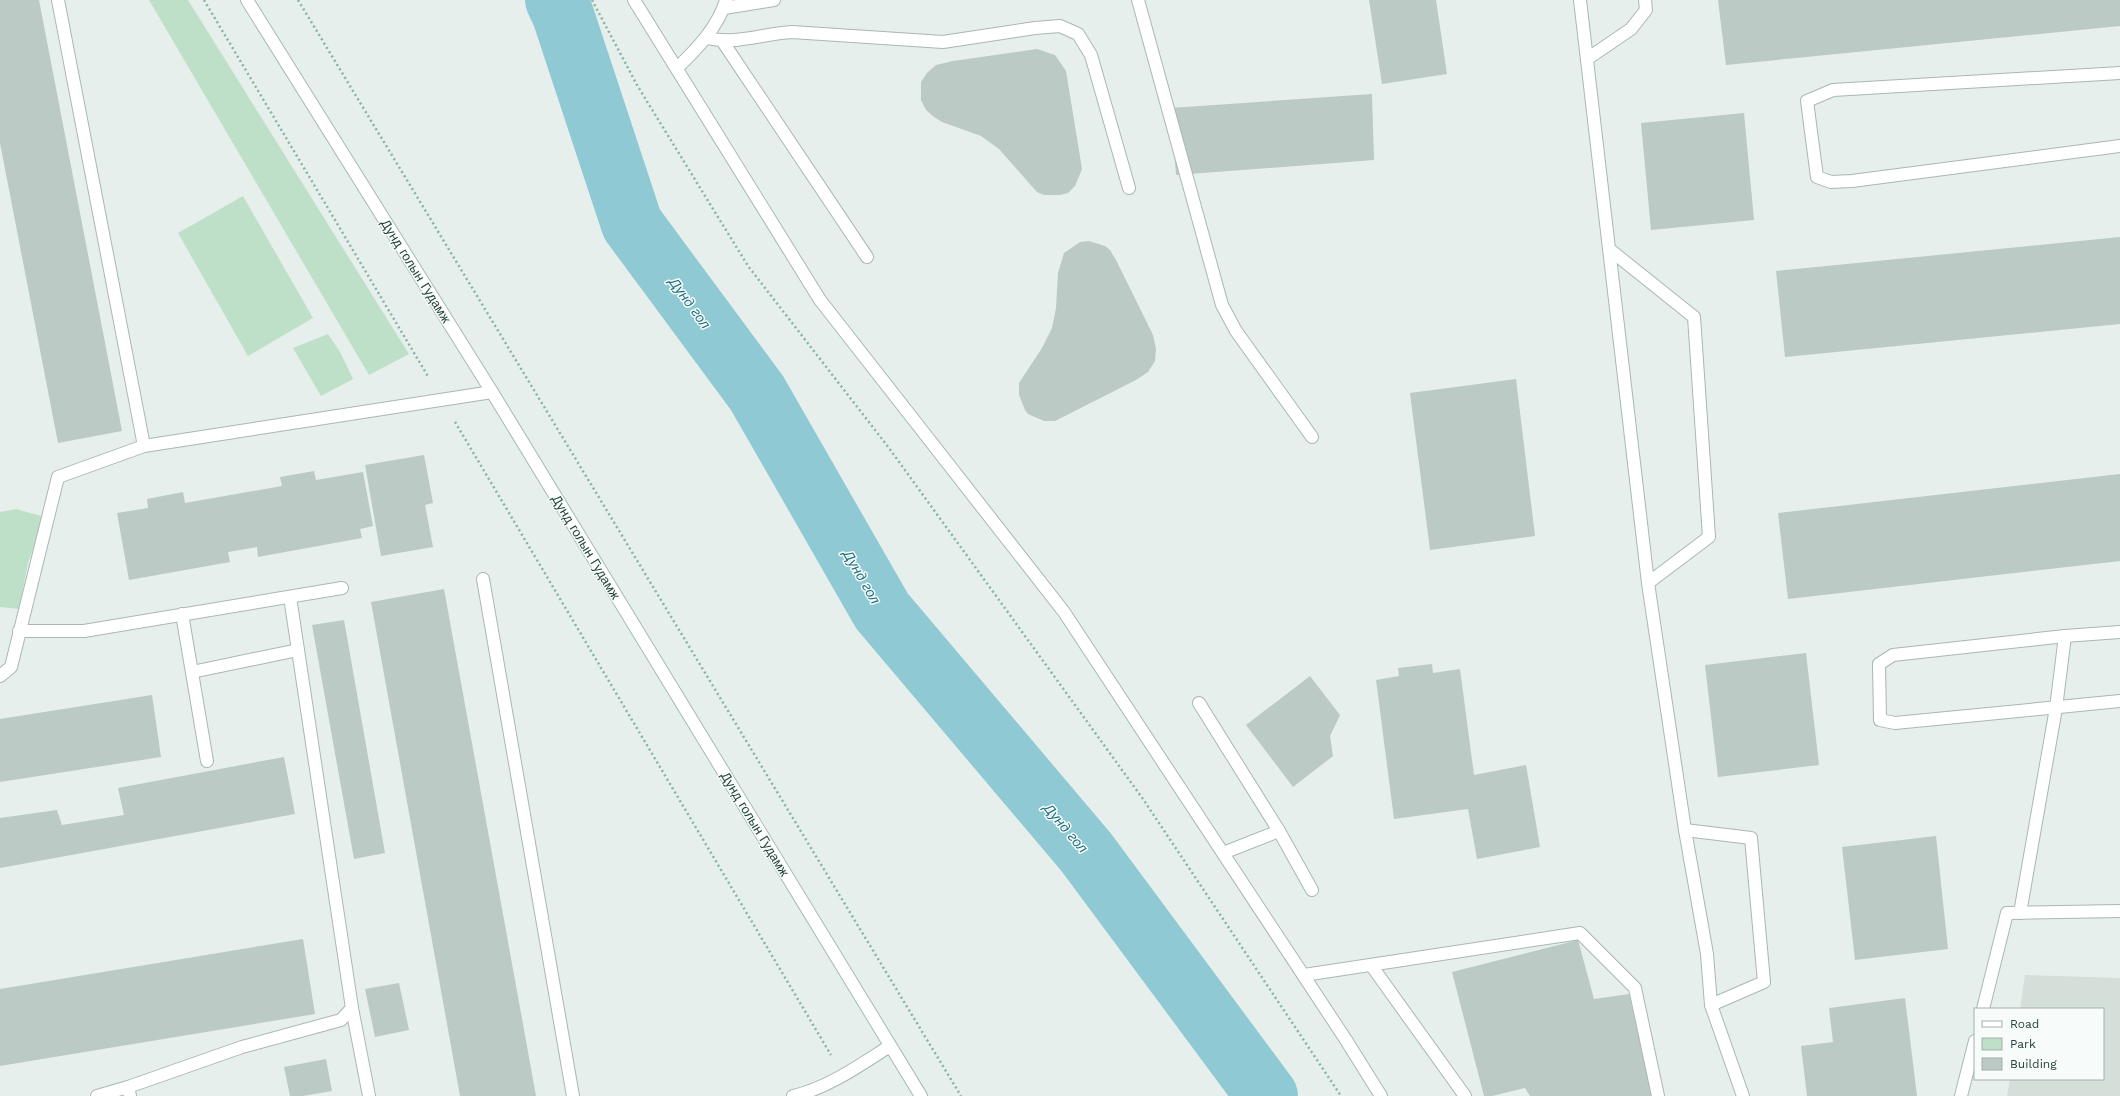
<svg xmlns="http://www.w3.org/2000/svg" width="2120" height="1096" font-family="'Work Sans',sans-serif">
  <rect width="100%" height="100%" fill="#e6efeb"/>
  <!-- built -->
  <polygon fill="#d4dfda" points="2025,975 2120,978 2120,1096 2007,1096 2010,1079 2103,1079 2103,1009 2020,1009"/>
  <!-- green -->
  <g fill="#bfe0c8">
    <polygon points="149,0 188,0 409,354 369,375"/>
    <polygon points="243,196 313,318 248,356 178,233"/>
    <polygon points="328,334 340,352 353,379 321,396 293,348"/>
    <polygon points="16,509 45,517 28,563 19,609 0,607 0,512"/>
  </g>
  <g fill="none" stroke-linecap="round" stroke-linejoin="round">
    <!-- river -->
    <polyline stroke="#8ec9d4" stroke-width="62" points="556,0 563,15 632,224 757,393 882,611 1086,852 1267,1096"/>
  </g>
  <!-- building -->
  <g fill="#bbcac4">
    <polygon points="0,0 39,0 122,431 58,443 0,143"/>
    <polygon points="1369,0 1436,0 1447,74 1382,84"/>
    <polygon points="1718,0 2120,0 2120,26 1726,65"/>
    <polygon points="1037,49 1055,55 1066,71 1082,169 1075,186 1068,193 1060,195 1044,195 1037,192 999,149 981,136 942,122 934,117 926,110 921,100 921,82 927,73 936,65 953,61"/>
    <polygon points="1372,94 1374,160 1176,175 1171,108"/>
    <polygon points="1744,113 1754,220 1651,230 1641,123"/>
    <polygon points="2120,237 2120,324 1785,357 1776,271"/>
    <polygon points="1089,241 1105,246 1110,250 1116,260 1153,335 1156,349 1155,361 1148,372 1136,380 1055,421 1044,421 1028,414 1025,410 1019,395 1019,383 1042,348 1052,328 1056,308 1058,273 1064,253 1080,242"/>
    <polygon points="1516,379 1535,536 1430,550 1410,393"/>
    <polygon points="424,455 433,503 425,505 433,547 381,556 365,465"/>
    <polygon points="314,471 316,480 363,472 373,526 360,529 362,538 258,557 257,547 228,552 230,562 129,580 117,513 148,508 147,499 183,492 185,503 282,486 280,477"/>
    <polygon points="2120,474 2120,561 1788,599 1778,513"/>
    <polygon points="444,589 536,1096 460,1096 371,602"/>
    <polygon points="344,620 385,853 354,859 312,625"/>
    <polygon points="1806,653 1819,765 1718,777 1705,665"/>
    <polygon points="1432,664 1433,673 1460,669 1474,775 1526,765 1540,847 1477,859 1468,809 1394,819 1376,680 1399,676 1398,668"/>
    <polygon points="1310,676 1340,715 1330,736 1333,756 1293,787 1246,725"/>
    <polygon points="152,695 161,757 0,782 0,719"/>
    <polygon points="284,757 295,814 0,868 0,818 57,810 62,825 124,815 118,788"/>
    <polygon points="1936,836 1948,949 1855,960 1842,847"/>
    <polygon points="303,939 315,1014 0,1066 0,989"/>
    <polygon points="1578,940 1594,999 1629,994 1653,1096 1530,1096 1525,1088 1492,1096 1484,1096 1452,972"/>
    <polygon points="399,983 409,1030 375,1037 365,989"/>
    <polygon points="1905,998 1917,1096 1807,1096 1801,1046 1833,1042 1829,1008"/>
    <polygon points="326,1059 332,1091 303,1096 290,1096 284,1067"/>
  </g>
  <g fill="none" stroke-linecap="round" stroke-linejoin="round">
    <!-- service casing -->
    <g stroke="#a8b8b2" stroke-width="14">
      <g id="service">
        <polyline points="58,0 144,446"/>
        <polyline points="1138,0 1222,305 1236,331 1312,437"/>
        <polyline points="724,8 774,0"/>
        <path d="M706,38C737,45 761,34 792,32L943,42L1035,28L1060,26L1078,34L1091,55L1129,188"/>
        <polyline points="723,42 867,257"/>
        <path d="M677,68C697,49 718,27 726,0"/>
        <polyline points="2120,73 1833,90 1807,101 1817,177 1831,182 1852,181 2120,146"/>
        <polyline points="483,579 573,1096"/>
        <polyline points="182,614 207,761"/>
        <polyline points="19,631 84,631 342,588"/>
        <polyline points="2120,632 2065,636 1893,655 1879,664 1880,720 1895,723 2120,701"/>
        <polyline points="192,672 298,650"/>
        <polyline points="0,676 11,667 58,477 144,446 492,392"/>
        <polyline points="1199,703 1279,831"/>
        <polyline points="1223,853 1279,831 1312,890"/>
        <polyline points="2020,913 2056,708 2065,636"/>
        <polyline points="1371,965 1465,1096"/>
        <polyline points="1304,975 1580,933 1635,988 1658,1096"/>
        <polyline points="352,1008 369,1096"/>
        <polyline points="97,1096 128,1087"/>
        <polyline points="130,1096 128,1087 242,1047 341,1020 352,1008 290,597"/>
        <path d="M793,1096C828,1088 860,1065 890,1046"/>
      </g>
    </g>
    <!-- minor casing -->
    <g stroke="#a8b8b2" stroke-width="14">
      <g id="minor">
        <polyline points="1580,0 1648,583 1685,830 1707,954 1711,1005 1743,1096"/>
        <polyline points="1587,59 1631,29 1646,10 1645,0"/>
        <polyline points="1609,249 1694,317 1709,537 1648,583"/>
        <polyline points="1685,830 1751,838 1764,982 1711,1005"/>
        <polyline points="1983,1009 2007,913 2120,911"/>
        <polyline points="1961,1096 1975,1041"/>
      </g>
    </g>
    <!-- tertiary casing -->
    <g stroke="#a8b8b2" stroke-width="14">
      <polyline id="tertiary" points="634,0 820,300 1064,612 1346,1040 1381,1096"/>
    </g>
    <!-- secondary casing -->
    <g stroke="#a4bbb3" stroke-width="14">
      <polyline id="secondary" points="247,0 492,392 921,1096"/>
    </g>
    <!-- path -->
    <g stroke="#86b3a5" stroke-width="2.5" stroke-dasharray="2 3" stroke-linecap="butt">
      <polyline points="204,0 429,378"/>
      <polyline points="298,0 961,1096"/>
      <polyline points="592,0 637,85 748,266 889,448 1143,799 1341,1096"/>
      <polyline points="455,422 831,1055"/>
    </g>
    <!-- service -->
    <use href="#service" stroke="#fff" stroke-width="12"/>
    <!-- minor -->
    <use href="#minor" stroke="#fff" stroke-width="12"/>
    <!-- tertiary -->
    <use href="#tertiary" stroke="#fff" stroke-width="12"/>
    <!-- secondary -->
    <use href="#secondary" stroke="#fff" stroke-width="12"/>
  </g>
  <g text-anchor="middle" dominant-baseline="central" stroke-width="3" stroke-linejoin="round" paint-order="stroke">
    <!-- street labels -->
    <g font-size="13" fill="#24423a" stroke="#f7fbf9">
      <text transform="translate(416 271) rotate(58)">Дунд голын Гудамж</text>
      <text transform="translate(586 547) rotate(59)">Дунд голын Гудамж</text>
      <text transform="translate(755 824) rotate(59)">Дунд голын Гудамж</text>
    </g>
    <!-- water labels -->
    <g font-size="14" font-style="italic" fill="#1c6f80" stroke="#f7fbf9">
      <text transform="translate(690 303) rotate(54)">Дунд гол</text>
      <text transform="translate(862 577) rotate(60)">Дунд гол</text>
      <text transform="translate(1066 828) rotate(50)">Дунд гол</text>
    </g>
  </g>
  <!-- legend -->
  <rect x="1974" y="1008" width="130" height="72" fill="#f7fbf9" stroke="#a3b1ad"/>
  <rect x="1982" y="1021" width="20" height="6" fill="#ffffff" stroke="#a3b1ad"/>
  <text x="2010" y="1028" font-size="12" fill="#24423a">Road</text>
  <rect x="1982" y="1038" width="20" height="12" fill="#bfe0c8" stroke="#a3b1ad"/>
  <text x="2010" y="1048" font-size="12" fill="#24423a">Park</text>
  <rect x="1982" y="1058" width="20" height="12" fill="#bbcac4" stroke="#a3b1ad"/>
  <text x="2010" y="1068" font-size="12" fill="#24423a">Building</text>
</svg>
